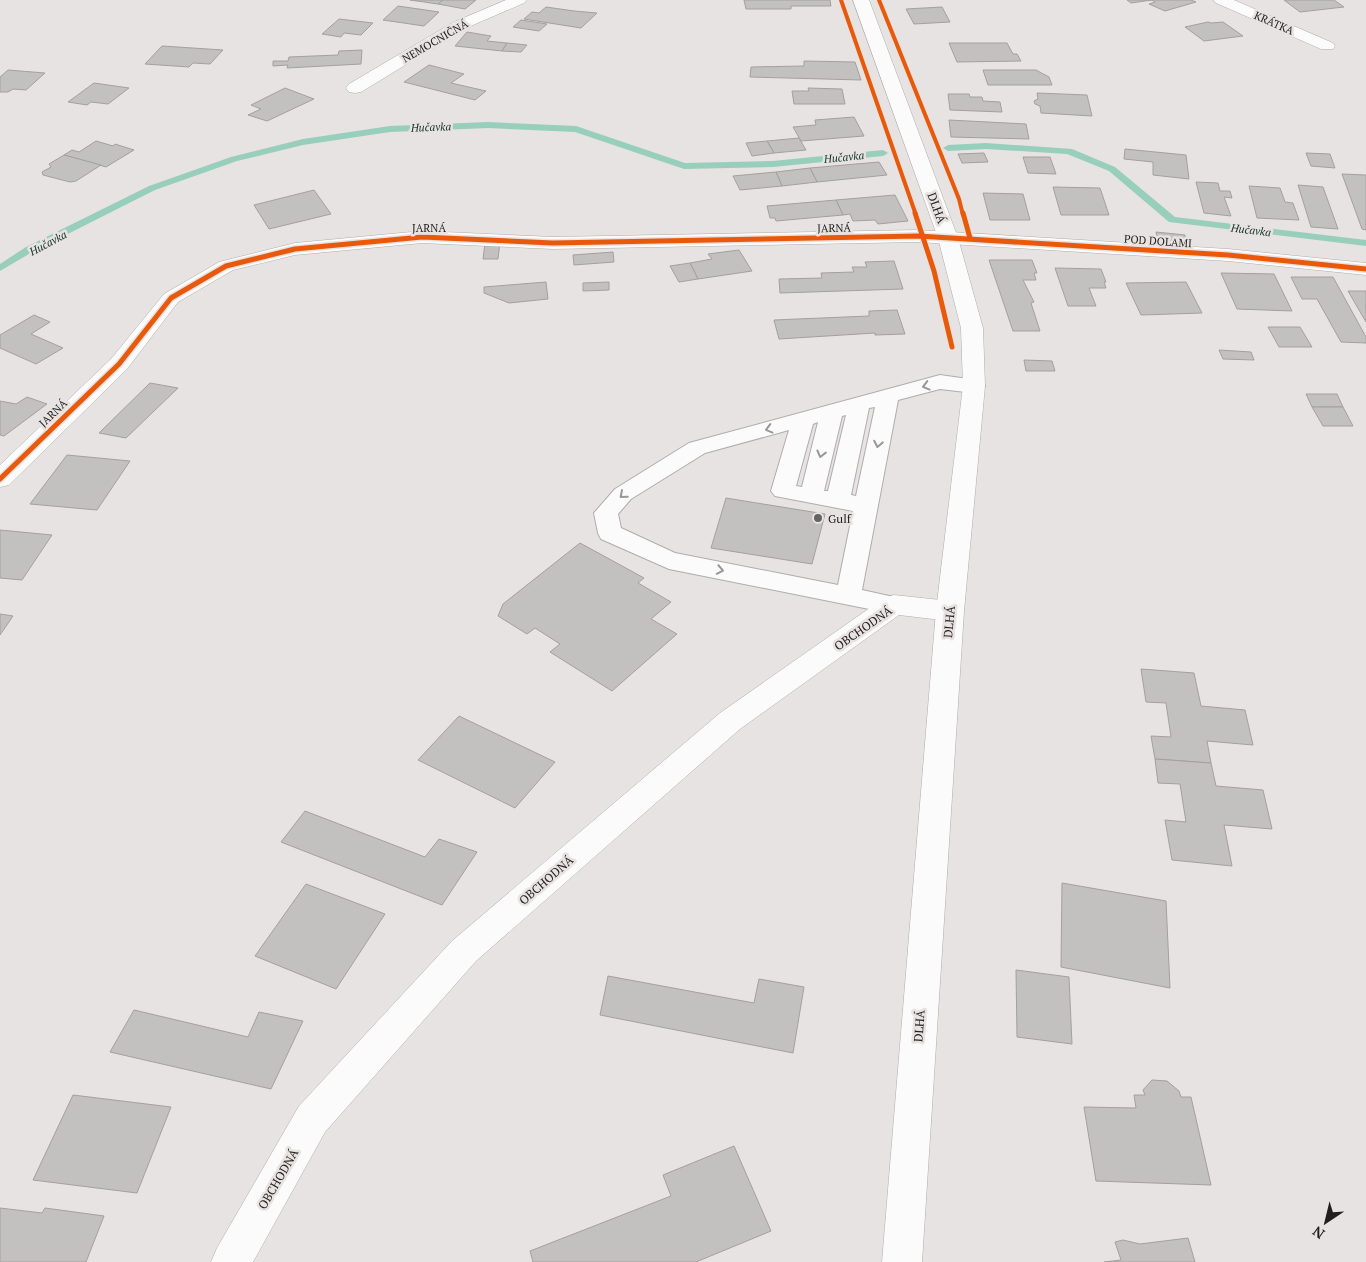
<svg xmlns="http://www.w3.org/2000/svg" width="1366" height="1262" font-family="'PT Serif',serif">
  <rect width="100%" height="100%" fill="#e7e3e2"/>
  <g fill="none" stroke-linecap="round" stroke-linejoin="round">
    <!-- stream -->
    <g fill="#97cebc" fill-rule="evenodd">
      <polygon points="488,122 576,126 685,163 773,161 883,150 888,153 883,156 773,167 684,169 575,132 488,128 390,132 303,145 237,161 155,190 34,251 0,271 0,264 26,247 149,186 231,157 303,139 390,126"/>
      <polygon points="986,143 1072,149 1115,167 1175,217 1366,240 1366,246 1169,222 1109,171 1067,154 986,149 948,151 943,148 948,145"/>
    </g>
  </g>
  <!-- building -->
  <g fill="#c3c0c0" stroke="#a3a09f">
    <polygon points="410,0 443,0 438,4"/>
    <polygon points="443,0 476,0 465,9 438,4"/>
    <polygon points="744,0 830,0 831,6 791,6 791,9 746,9"/>
    <polygon points="1127,0 1191,0 1196,2 1165,11 1149,4 1155,2 1152,0 1131,3"/>
    <polygon points="1284,0 1334,0 1344,7 1300,12"/>
    <polygon points="398,6 439,12 424,26 383,20"/>
    <polygon points="546,7 574,11 597,13 581,28 524,19 532,12 539,13"/>
    <polygon points="942,7 950,22 914,24 906,9"/>
    <polygon points="339,19 373,23 361,35 344,33 341,37 322,34"/>
    <polygon points="521,20 547,24 539,31 513,27"/>
    <polygon points="1208,22 1211,23 1223,22 1243,36 1204,41 1185,27"/>
    <polygon points="467,32 491,36 487,41 507,43 502,51 455,46"/>
    <polygon points="507,43 527,45 521,52 502,51"/>
    <polygon points="949,43 1007,43 1013,54 1017,54 1021,61 957,62"/>
    <polygon points="162,46 223,50 210,64 193,63 189,67 145,64"/>
    <polygon points="362,50 361,64 287,68 288,65 273,66 273,61 288,61 289,57 338,55 339,51"/>
    <polygon points="804,61 855,62 861,80 750,77 751,67 804,66"/>
    <polygon points="429,65 464,74 451,83 486,91 475,100 404,82"/>
    <polygon points="8,70 45,73 26,90 13,89 8,92 0,92 0,77"/>
    <polygon points="983,70 1036,70 1049,77 1052,85 988,85"/>
    <polygon points="94,83 129,88 108,104 91,102 87,105 68,102"/>
    <polygon points="285,88 314,99 267,121 248,115 261,109 251,105"/>
    <polygon points="808,88 842,89 845,104 794,104 792,91 809,91"/>
    <polygon points="1037,93 1087,95 1092,116 1041,113 1040,106 1035,104 1034,101 1038,99"/>
    <polygon points="948,94 969,94 970,97 982,97 983,101 1000,102 1002,112 950,110"/>
    <polygon points="854,117 864,136 801,141 793,127 816,125 815,120"/>
    <polygon points="949,120 1026,124 1029,139 951,137"/>
    <polygon points="799,138 806,150 774,153 767,141"/>
    <polygon points="96,141 113,146 115,144 134,150 106,167 64,155 72,150 79,152"/>
    <polygon points="767,141 774,153 752,156 746,143"/>
    <polygon points="1125,149 1186,155 1189,179 1153,175 1153,162 1124,159"/>
    <polygon points="984,153 988,162 962,163 958,154"/>
    <polygon points="1306,153 1330,154 1335,168 1311,166"/>
    <polygon points="64,155 79,159 101,165 76,181 70,182 43,175 42,172 51,167 49,164"/>
    <polygon points="1023,157 1050,157 1056,174 1028,173"/>
    <polygon points="879,162 887,175 817,182 810,168"/>
    <polygon points="810,168 817,182 782,186 776,172"/>
    <polygon points="776,172 782,186 740,190 733,176"/>
    <polygon points="1342,174 1366,175 1366,230 1362,229"/>
    <polygon points="1196,182 1218,183 1220,191 1230,191 1232,198 1224,197 1231,216 1204,213"/>
    <polygon points="1298,185 1323,187 1338,229 1311,227"/>
    <polygon points="1249,186 1280,188 1285,202 1293,203 1299,220 1257,218"/>
    <polygon points="1053,187 1100,188 1109,215 1061,215"/>
    <polygon points="314,190 331,214 269,229 254,205"/>
    <polygon points="983,193 1023,194 1030,220 990,220"/>
    <polygon points="895,195 908,221 878,224 875,220 853,221 850,214 843,215 836,200"/>
    <polygon points="836,200 843,215 776,221 775,218 770,218 767,206"/>
    <polygon points="1156,232 1185,235 1186,245 1158,241"/>
    <polygon points="500,242 498,259 483,259 485,243"/>
    <polygon points="739,250 752,271 698,279 690,263 712,259 708,254"/>
    <polygon points="613,252 614,262 574,265 573,255"/>
    <polygon points="989,260 1032,260 1037,273 1034,273 1036,280 1023,280 1034,302 1031,303 1040,331 1013,331"/>
    <polygon points="894,261 903,289 780,293 779,279 822,278 821,273 854,272 852,267 867,267 865,262"/>
    <polygon points="690,263 698,279 679,282 670,266"/>
    <polygon points="1055,268 1101,269 1106,282 1104,282 1106,288 1089,288 1096,306 1068,306"/>
    <polygon points="1221,273 1274,274 1292,311 1237,309"/>
    <polygon points="1291,277 1333,277 1366,337 1366,343 1341,342 1317,299 1302,299"/>
    <polygon points="546,282 548,299 509,303 484,293 484,287"/>
    <polygon points="609,282 609,290 583,291 583,283"/>
    <polygon points="1186,282 1202,313 1141,315 1126,283"/>
    <polygon points="1348,291 1366,291 1366,322"/>
    <polygon points="897,310 905,334 875,335 875,333 779,339 774,320 869,316 869,311"/>
    <polygon points="34,315 50,322 31,334 63,348 36,364 0,348 0,335"/>
    <polygon points="1268,327 1300,327 1312,347 1279,347"/>
    <polygon points="1219,350 1251,352 1254,360 1223,359"/>
    <polygon points="1024,360 1052,361 1055,371 1026,371"/>
    <polygon points="150,383 178,388 126,438 99,433"/>
    <polygon points="1306,394 1337,394 1343,407 1312,407"/>
    <polygon points="27,397 47,404 4,436 0,435 0,401 16,404"/>
    <polygon points="1312,407 1343,407 1353,426 1323,426"/>
    <polygon points="67,455 130,461 97,510 30,504"/>
    <polygon points="726,498 825,514 812,564 711,548"/>
    <polygon points="0,530 52,535 22,580 0,578"/>
    <polygon points="580,543 644,578 638,583 671,602 651,619 677,634 612,691 550,652 560,644 535,628 527,634 498,616 503,604"/>
    <polygon points="0,614 13,616 0,635"/>
    <polygon points="1141,669 1194,673 1201,706 1245,710 1253,745 1207,741 1211,763 1155,759 1151,736 1171,737 1166,703 1146,702"/>
    <polygon points="459,716 555,762 515,808 418,760"/>
    <polygon points="1155,759 1211,763 1216,786 1263,790 1272,829 1224,825 1232,866 1172,860 1165,820 1186,822 1180,784 1158,783"/>
    <polygon points="305,811 425,857 439,839 477,852 442,905 281,842"/>
    <polygon points="1062,883 1166,901 1170,988 1061,967"/>
    <polygon points="306,884 385,914 336,989 255,956"/>
    <polygon points="1016,970 1069,977 1072,1044 1017,1037"/>
    <polygon points="608,976 754,1003 759,979 804,987 793,1053 600,1015"/>
    <polygon points="134,1010 248,1037 259,1012 303,1021 271,1089 110,1052"/>
    <polygon points="1152,1080 1167,1081 1179,1091 1181,1097 1191,1097 1211,1185 1096,1181 1084,1107 1136,1108 1134,1095 1145,1095 1143,1090"/>
    <polygon points="73,1095 171,1107 137,1193 33,1180"/>
    <polygon points="734,1146 771,1231 696,1262 533,1262 530,1251 671,1196 663,1175"/>
    <polygon points="0,1208 42,1213 45,1208 104,1216 86,1262 0,1262"/>
    <polygon points="1188,1238 1195,1262 1104,1262 1121,1260 1115,1242 1123,1240 1140,1244"/>
  </g>
  <g fill="none" stroke-linecap="round" stroke-linejoin="round">
    <!-- service casing -->
    <g stroke="#afadac" stroke-width="2">
      <path id="service" d="M940,375L982,381L985,386L982,391L974,393L940,389L898,400L862,590L903,599L907,605L903,611L894,614L669,569L601,539L598,533L594,513L615,489L689,443ZM875,407L856,496L851,495L869,408ZM846,415L828,491H824L842,416ZM818,422L802,487L796,486L813,424ZM789,430L771,491L775,496L853,511L838,585L675,553L621,528L618,514L631,499L705,453Z"/>
    </g>
    <!-- minor casing -->
    <g stroke="#afadac" stroke-width="1">
      <g id="minor">
        <polygon points="506,0 527,0 524,3 466,28 361,92 355,93 349,92 346,88 349,84 454,22"/>
        <polygon points="1213,0 1234,0 1333,43 1335,46 1333,49 1321,49 1216,3"/>
        <polygon points="918,230 1228,249 1366,263 1366,275 1228,261 918,242 553,249 422,243 295,255 233,270 178,302 127,369 9,485 0,487 0,465 111,359 164,294 219,262 295,243 422,231 553,237"/>
        <polygon points="894,595 950,601 960,604 964,611 960,618 950,621 899,615 740,729 476,961 325,1132 253,1262 211,1262 217,1248 299,1106 452,941 720,713 884,598"/>
      </g>
    </g>
    <!-- tertiary casing -->
    <g stroke="#afadac" stroke-width="1">
      <polygon id="tertiary" points="853,0 869,0 958,238 983,328 985,386 964,611 922,1262 882,1262 936,611 963,386 961,328 938,238"/>
    </g>
    <!-- service -->
    <use href="#service" fill="#fbfbfb" fill-rule="evenodd"/>
    <!-- minor -->
    <use href="#minor" fill="#fbfbfb" fill-rule="evenodd"/>
    <!-- tertiary -->
    <use href="#tertiary" fill="#fbfbfb" fill-rule="evenodd"/>
    <!-- cycleway-far1 casing -->
    <g stroke="#e8e2e1" stroke-width="5.5">
      <g id="cycleway-far1">
        <polyline points="841,0 916,215"/>
        <polyline points="879,0 959,199 963,215"/>
      </g>
    </g>
    <!-- cycleway casing -->
    <g stroke="#e8e2e1" stroke-width="8">
      <g id="cycleway">
        <polyline points="915,213 934,271 952,347"/>
        <polyline points="963,213 970,238"/>
        <polyline points="0,479 119,364 171,298 226,266 295,249 422,237 553,243 918,236 1228,255 1366,269"/>
      </g>
    </g>
    <!-- cycleway-far1 -->
    <use href="#cycleway-far1" stroke="#e8590c" stroke-width="4"/>
    <!-- cycleway -->
    <use href="#cycleway" stroke="#e8590c" stroke-width="5"/>
  </g>
  <!-- one-way arrows -->
  <defs><path id="oneway-chevron" d="M-2-3.5L2.5 0L-2 3.5" fill="none" stroke-width="1.6" stroke-linecap="round" stroke-linejoin="round" transform="scale(1.25)"/></defs>
  <g stroke="#989898">
    <use href="#oneway-chevron" transform="translate(926 386) rotate(165)"/>
    <use href="#oneway-chevron" transform="translate(769 429) rotate(165)"/>
    <use href="#oneway-chevron" transform="translate(878 444) rotate(101)"/>
    <use href="#oneway-chevron" transform="translate(821 454) rotate(104)"/>
    <use href="#oneway-chevron" transform="translate(623 495) rotate(139)"/>
    <use href="#oneway-chevron" transform="translate(720 570) rotate(11)"/>
  </g>
  <!-- markers -->
  <circle fill="#666363" stroke="#e8e2e1" stroke-width="2" cx="818" cy="518" r="5"/>
  <g text-anchor="middle" dominant-baseline="central" stroke-width="5" stroke-linejoin="round" paint-order="stroke">
    <!-- far-street labels -->
    <g font-size="11" fill="#201e1e" stroke="#e8e2e1">
      <text transform="translate(1274 23) rotate(24)">KRÁTKA</text>
      <text transform="translate(435 41) rotate(-30)">NEMOCNIČNÁ</text>
      <text x="429" y="228">JARNÁ</text>
      <text transform="translate(834 228) rotate(-1)">JARNÁ</text>
      <text transform="translate(1158 241) rotate(4)">POD DOLAMI</text>
      <text transform="translate(53 413) rotate(-44)">JARNÁ</text>
    </g>
    <!-- far-water labels -->
    <g font-size="11" font-style="italic" fill="#10362b" stroke="#e8e2e1">
      <text transform="translate(431 127) rotate(-2)">Hučavka</text>
      <text transform="translate(844 157) rotate(-6)">Hučavka</text>
      <text transform="translate(1251 230) rotate(7)">Hučavka</text>
      <text transform="translate(48 243) rotate(-28)">Hučavka</text>
    </g>
    <!-- street labels -->
    <g font-size="12" fill="#201e1e" stroke="#e8e2e1">
      <text transform="translate(937 208) rotate(70)">DLHÁ</text>
      <text transform="translate(949 622) rotate(-85)">DLHÁ</text>
      <text transform="translate(863 628) rotate(-35)">OBCHODNÁ</text>
      <text transform="translate(546 880) rotate(-41)">OBCHODNÁ</text>
      <text transform="translate(919 1026) rotate(-86)">DLHÁ</text>
      <text transform="translate(278 1179) rotate(-60)">OBCHODNÁ</text>
    </g>
    <!-- poi labels -->
    <g font-size="12" fill="#201e1e" stroke="#e8e2e1" text-anchor="start">
      <text x="828" y="518">Gulf</text>
    </g>
  </g>
  <!-- north arrow -->
  <g transform="translate(1326 1222) rotate(215)" stroke="#e8e2e1" stroke-width="4" paint-order="stroke">
  <path d="M0-4L9 19L0 12L-9 19Z" fill="#201e1e"/>
  <text y="-8" font-size="14" font-weight="bold" text-anchor="middle" fill="#201e1e">N</text>
  </g>
</svg>
